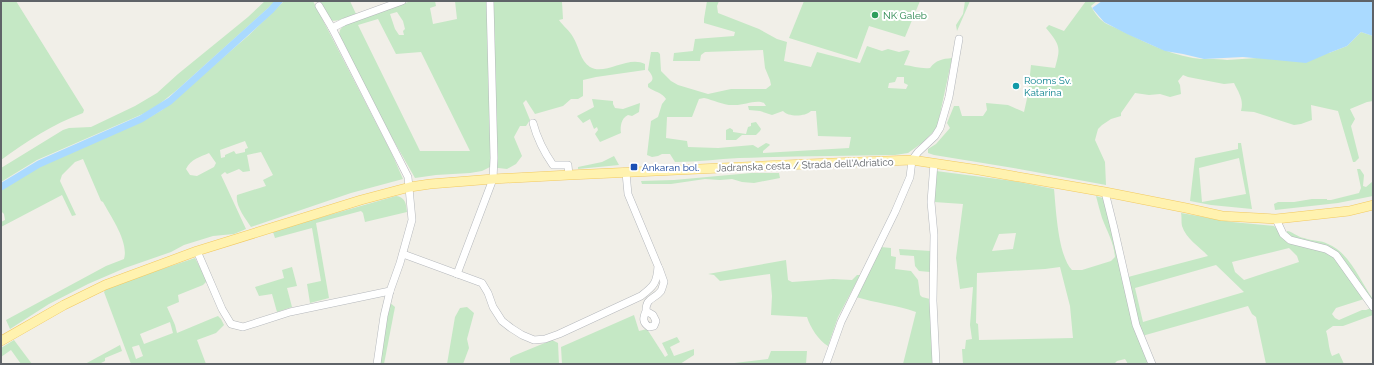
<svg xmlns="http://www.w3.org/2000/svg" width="1374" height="365" font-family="Raleway,sans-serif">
  <rect width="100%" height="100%" fill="#f1efe8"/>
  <!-- green -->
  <g fill="#c5e8c5" fill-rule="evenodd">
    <path d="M1,1H16L84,110L83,113C53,124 27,141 1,160Z"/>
    <polygon points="265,1 276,1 177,90 152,110 37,160 1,182 1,168 63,130 69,128 91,127 135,106 157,93 178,74 248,17"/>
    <path d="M284,1H313L392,154L403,179L351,193L251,227C245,218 235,205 237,195L266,186L263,180L273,175L261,152L247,155L250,171L243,172L239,169L227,174L225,172L221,175L246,229L234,234L213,236L184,245L171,252L125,268L88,284L49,304L10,329L6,320L106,266L124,259C129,242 111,217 103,202L101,201L83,159L75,162L62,175L60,181L76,215L72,216L62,195L1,227V222L5,220L4,214L1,211V189L49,160L118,132L143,121L162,110L248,36ZM245,141L248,148L245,149V152L236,154L234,151L225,155V157L221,158L220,150ZM209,153L216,163L214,167L197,176L190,175L186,169C191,159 200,157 209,153Z"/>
    <path d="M320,1H350L356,14C349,16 336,23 330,20Z"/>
    <path d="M411,1H435L436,6L430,8L433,24L457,19L455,1H567L562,2L563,19L559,20C563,26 570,31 573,37C579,46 580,61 590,67C605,76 628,55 645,64V70L596,77L583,80V96L578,99H571L563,106L535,114L526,100L523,103L530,120L526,126H520L514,137L522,156L516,164L507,169L490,167L482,171L470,173L436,175L415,178L387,129L339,35L340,30L345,24ZM397,12L403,21L405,29L403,31L404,35H399L395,29L390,14ZM378,19L396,54L421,52L470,151H420L358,25Z"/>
    <path d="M707,1H719L717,6L718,13L759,29L777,39L787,42L784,61L811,67L817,52L860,63L867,46L882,51L888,49L899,52L907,50L910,51L904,65C913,66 921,69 930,68C936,60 942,59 952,58L937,128L922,143L908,153L895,155C843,156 791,156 739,158C718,159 697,162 675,162L670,154H662L658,156L652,157L647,155L651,121L658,117L662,104L666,99C662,92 654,92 648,87V84C655,80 653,76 648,70L651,52H658L660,54L661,71L671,81L678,85L708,94L731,89H766L771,85L770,80L765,68L763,50L705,52L701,55L700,61H673L674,53L693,51L695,39L734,36L735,32L704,23V19ZM897,77H904V83L908,85L906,89L888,88L889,83L895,82ZM704,98C714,100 724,106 735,105C745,105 756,99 764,103L766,106H748L749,110L760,111L772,115L783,111C788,117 805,117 811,111H816L818,136L851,137L849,148L763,153V151L770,145L769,144L766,143L758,148L753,145L718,148L688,147L687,141L666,138L667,117H692L699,99Z"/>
    <polygon points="804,1 920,1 905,37 869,26 857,59 789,38"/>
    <polygon points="965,1 970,1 957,31 956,25 963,14"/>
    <path d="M1086,1H1097L1091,6C1094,12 1099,19 1105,23C1108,25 1112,26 1116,28C1141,40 1165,53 1193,58C1204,60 1215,58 1227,60L1329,53L1347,46L1361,32L1373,36V101L1367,102L1350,109L1355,119L1351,126L1359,158L1355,162H1353L1338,111L1311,105L1312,120L1301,124L1294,125L1254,112L1241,111C1244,100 1239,93 1234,83L1224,84L1188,77L1183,75L1178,81L1180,85L1181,94L1170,97L1160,94L1149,95L1135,93L1121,113V116L1111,119L1102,125L1098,129L1095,140L1105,162L1106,185L1019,169L934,155L928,153V149L936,144L950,128L947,123L954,106H959L962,116H983L987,110L986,103L1008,105L1024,112L1028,94L1031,65L1055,68C1061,47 1060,45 1046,28L1049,25L1064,31Z"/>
    <path d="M592,99L613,101V104L615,108L623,109L640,103L639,112L632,116L628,115C621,118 620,127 621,133L600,142L595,134L598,130L597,127L594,129L590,119L583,123L577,116L594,107Z"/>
    <polygon points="756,122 761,129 760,131 756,135 742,135 736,140 726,140 726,130 730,128 733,130 733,132 746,134 748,127 751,126 751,123"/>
    <path d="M1238,143H1241L1252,209L1211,205L1190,201L1195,158L1238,149ZM1239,158L1246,194L1202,202L1199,168Z"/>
    <polygon points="614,156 619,165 578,169 578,167 602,162"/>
    <polygon points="1357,169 1360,169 1364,175 1363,186 1366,187 1372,182 1373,183 1373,196 1338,203 1275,210 1274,204 1278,202 1294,202 1312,199 1327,199 1327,200 1331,200 1359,193 1361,188"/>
    <path d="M936,171L1013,181L1054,189C1056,209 1058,256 1072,270H1082L1111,261L1115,257C1114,243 1107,231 1102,218C1100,211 1098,204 1096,196L1103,198L1148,362L1144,364H1128L1125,359L1117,361L1114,364H963L962,349H965L966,340L972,339L970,325L973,287L960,289L956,258L963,204L934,202ZM1016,233L1013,249L992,251L999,234ZM1060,267L1070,306L1073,338L979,340L978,324L976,323L977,273L1045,269Z"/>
    <polygon points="751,173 779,173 780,178 754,183 742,182 732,179 720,180 705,179 671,184 642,184 641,181 674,180"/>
    <path d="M396,196C405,197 406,203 407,212L365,222L363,213L361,211L316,223L329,298L310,303L307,284L321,281L312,228L275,238L273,232L308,221Z"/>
    <path d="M1181,213L1232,222L1274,226L1281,233L1325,250L1335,258L1364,299L1336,308L1332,314L1335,318L1339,320L1362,310H1366L1371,308L1373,311V315L1343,326H1333L1326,331C1329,340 1328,347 1332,356L1339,353L1344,364H1266L1256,317L1252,314L1248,306L1142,336L1128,277L1208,256C1199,246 1186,239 1182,226C1181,222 1182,218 1181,213ZM1289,248L1297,256L1299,262L1244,280L1235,272L1232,262ZM1216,265L1244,292L1143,322L1135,288Z"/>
    <path d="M1287,231C1292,231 1297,237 1304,238C1312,241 1321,240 1328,244C1350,253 1360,281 1373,299V304L1341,259L1293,238L1287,233Z"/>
    <path d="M881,247L891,248V256L896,257L895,269L911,271L918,280L920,295L922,297L930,299L933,364H903L916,312C896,305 876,303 856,297Z"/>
    <polygon points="899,249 931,251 930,272 919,271 915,266 914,256 900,255"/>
    <path d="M195,258L207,281L203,285L178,295L179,302L167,307L175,325L177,333L213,318L218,316L221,319L224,325L216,333L197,340L206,364H131L104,292L106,289L135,278ZM170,322L173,333L144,344L140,334ZM139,345L143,356L136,359L132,347Z"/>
    <path d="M786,260L788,280L792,282L833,279L852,280L857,275H860L838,317L828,346C819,341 810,327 807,317L771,315L772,296L770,274L720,281L714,275L708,274Z"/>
    <polygon points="292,267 297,286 287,288 292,307 277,312 272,294 259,296 255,287 284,278 282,270"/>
    <polygon points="388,301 395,307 384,364 379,364"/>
    <polygon points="467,307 474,313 467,339 469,348 463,364 447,364 455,317 460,308"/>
    <polygon points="634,315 639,331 647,329 665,357 668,355 662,343 677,337 680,342 670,347 674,356 694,349 694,355 680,364 562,364 561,347"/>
    <polygon points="14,340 32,364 21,364 11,350 1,357 1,348"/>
    <polygon points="552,340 558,343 559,364 510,364 510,358 513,356"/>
    <polygon points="120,345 122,351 105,358 105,361 99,364 85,364"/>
    <polygon points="771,351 807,351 806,364 726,364 768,359"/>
  </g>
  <!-- water -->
  <polygon fill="#aadaff" points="1102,1 1373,1 1373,36 1361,32 1347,46 1329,53 1306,63 1243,57 1204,59 1183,54 1165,51 1127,34 1104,22 1092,8"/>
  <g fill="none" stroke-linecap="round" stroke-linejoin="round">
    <!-- canal -->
    <polyline stroke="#aadaff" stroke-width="7" points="1,187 39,164 141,119 170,101 271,10 279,1"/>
    <!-- minor casing -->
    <g stroke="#b5b8bc" stroke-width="8">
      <g id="minor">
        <polyline points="319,6 332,28 408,177 412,220 400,263 390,291 384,316 377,364"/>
        <polyline points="332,28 344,22 402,1"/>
        <path d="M533,123C537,138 544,152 553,165H568L569,175"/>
        <polyline points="934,163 931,202 934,235 933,301 936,364"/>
        <polyline points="1105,192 1114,228 1136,325 1152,364"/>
        <polyline points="1276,219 1283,234 1290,240 1326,249 1336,255 1373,307"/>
        <polyline points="197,251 222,309 231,324 243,327 290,312 390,291"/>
        <path d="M403,254L482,283L488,293L493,307L502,321L511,328L522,335L534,340L545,339L559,334L641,296C654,286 657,283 658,266L628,194L626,173"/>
        <polyline points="457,274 493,179 494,158 490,1"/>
        <path d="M646,311C643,318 642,322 649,327L654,326L656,321L653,315L646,311C646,297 654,300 661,291C662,289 663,285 664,282L659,268"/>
        <polyline points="826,364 841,322 895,212 910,177 912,160 918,152 935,136 940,128 949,97 959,39"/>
      </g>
    </g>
    <!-- major casing -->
    <g stroke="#f2c960" stroke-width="10">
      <polyline id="major" points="1,341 64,305 105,285 197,251 361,200 410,187 430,184 493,179 569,175 807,164 912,160 979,170 1105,192 1186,208 1222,216 1276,219 1349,211 1373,205"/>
    </g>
    <!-- minor -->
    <use href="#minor" stroke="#fff" stroke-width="7"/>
    <!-- major -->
    <use href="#major" stroke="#fff2af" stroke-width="9"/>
  </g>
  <!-- markers -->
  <circle fill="#2e9e5b" stroke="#fff" stroke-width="1.5" cx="875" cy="15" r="4"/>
  <circle fill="#0f9aa8" stroke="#fff" stroke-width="1.5" cx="1016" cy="86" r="4"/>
  <rect fill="#1a4fb4" stroke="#fff" stroke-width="1.5" x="630" y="163" width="8" height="8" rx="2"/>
  <g text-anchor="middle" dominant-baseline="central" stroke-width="4" stroke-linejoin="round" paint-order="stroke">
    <!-- leisure labels -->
    <g font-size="10" fill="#27864d" stroke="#fff" text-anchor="start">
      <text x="883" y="15">NK Galeb</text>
    </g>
    <!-- culture labels -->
    <g font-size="10" fill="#0d838f" stroke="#fff" text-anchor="start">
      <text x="1024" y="80">Rooms Sv.<tspan x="1024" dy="12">Katarina</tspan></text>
    </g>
    <!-- street labels -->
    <g font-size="10" fill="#5f6368" stroke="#fff">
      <text transform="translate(805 165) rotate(-2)">Jadranska cesta / Strada dell'Adriatico</text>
    </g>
    <!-- transit labels -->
    <g font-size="10" fill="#164399" stroke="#fff" text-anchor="start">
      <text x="642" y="167">Ankaran bol.</text>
    </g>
  </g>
  <!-- border -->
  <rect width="1374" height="365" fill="none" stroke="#5f6368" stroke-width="4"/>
</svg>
